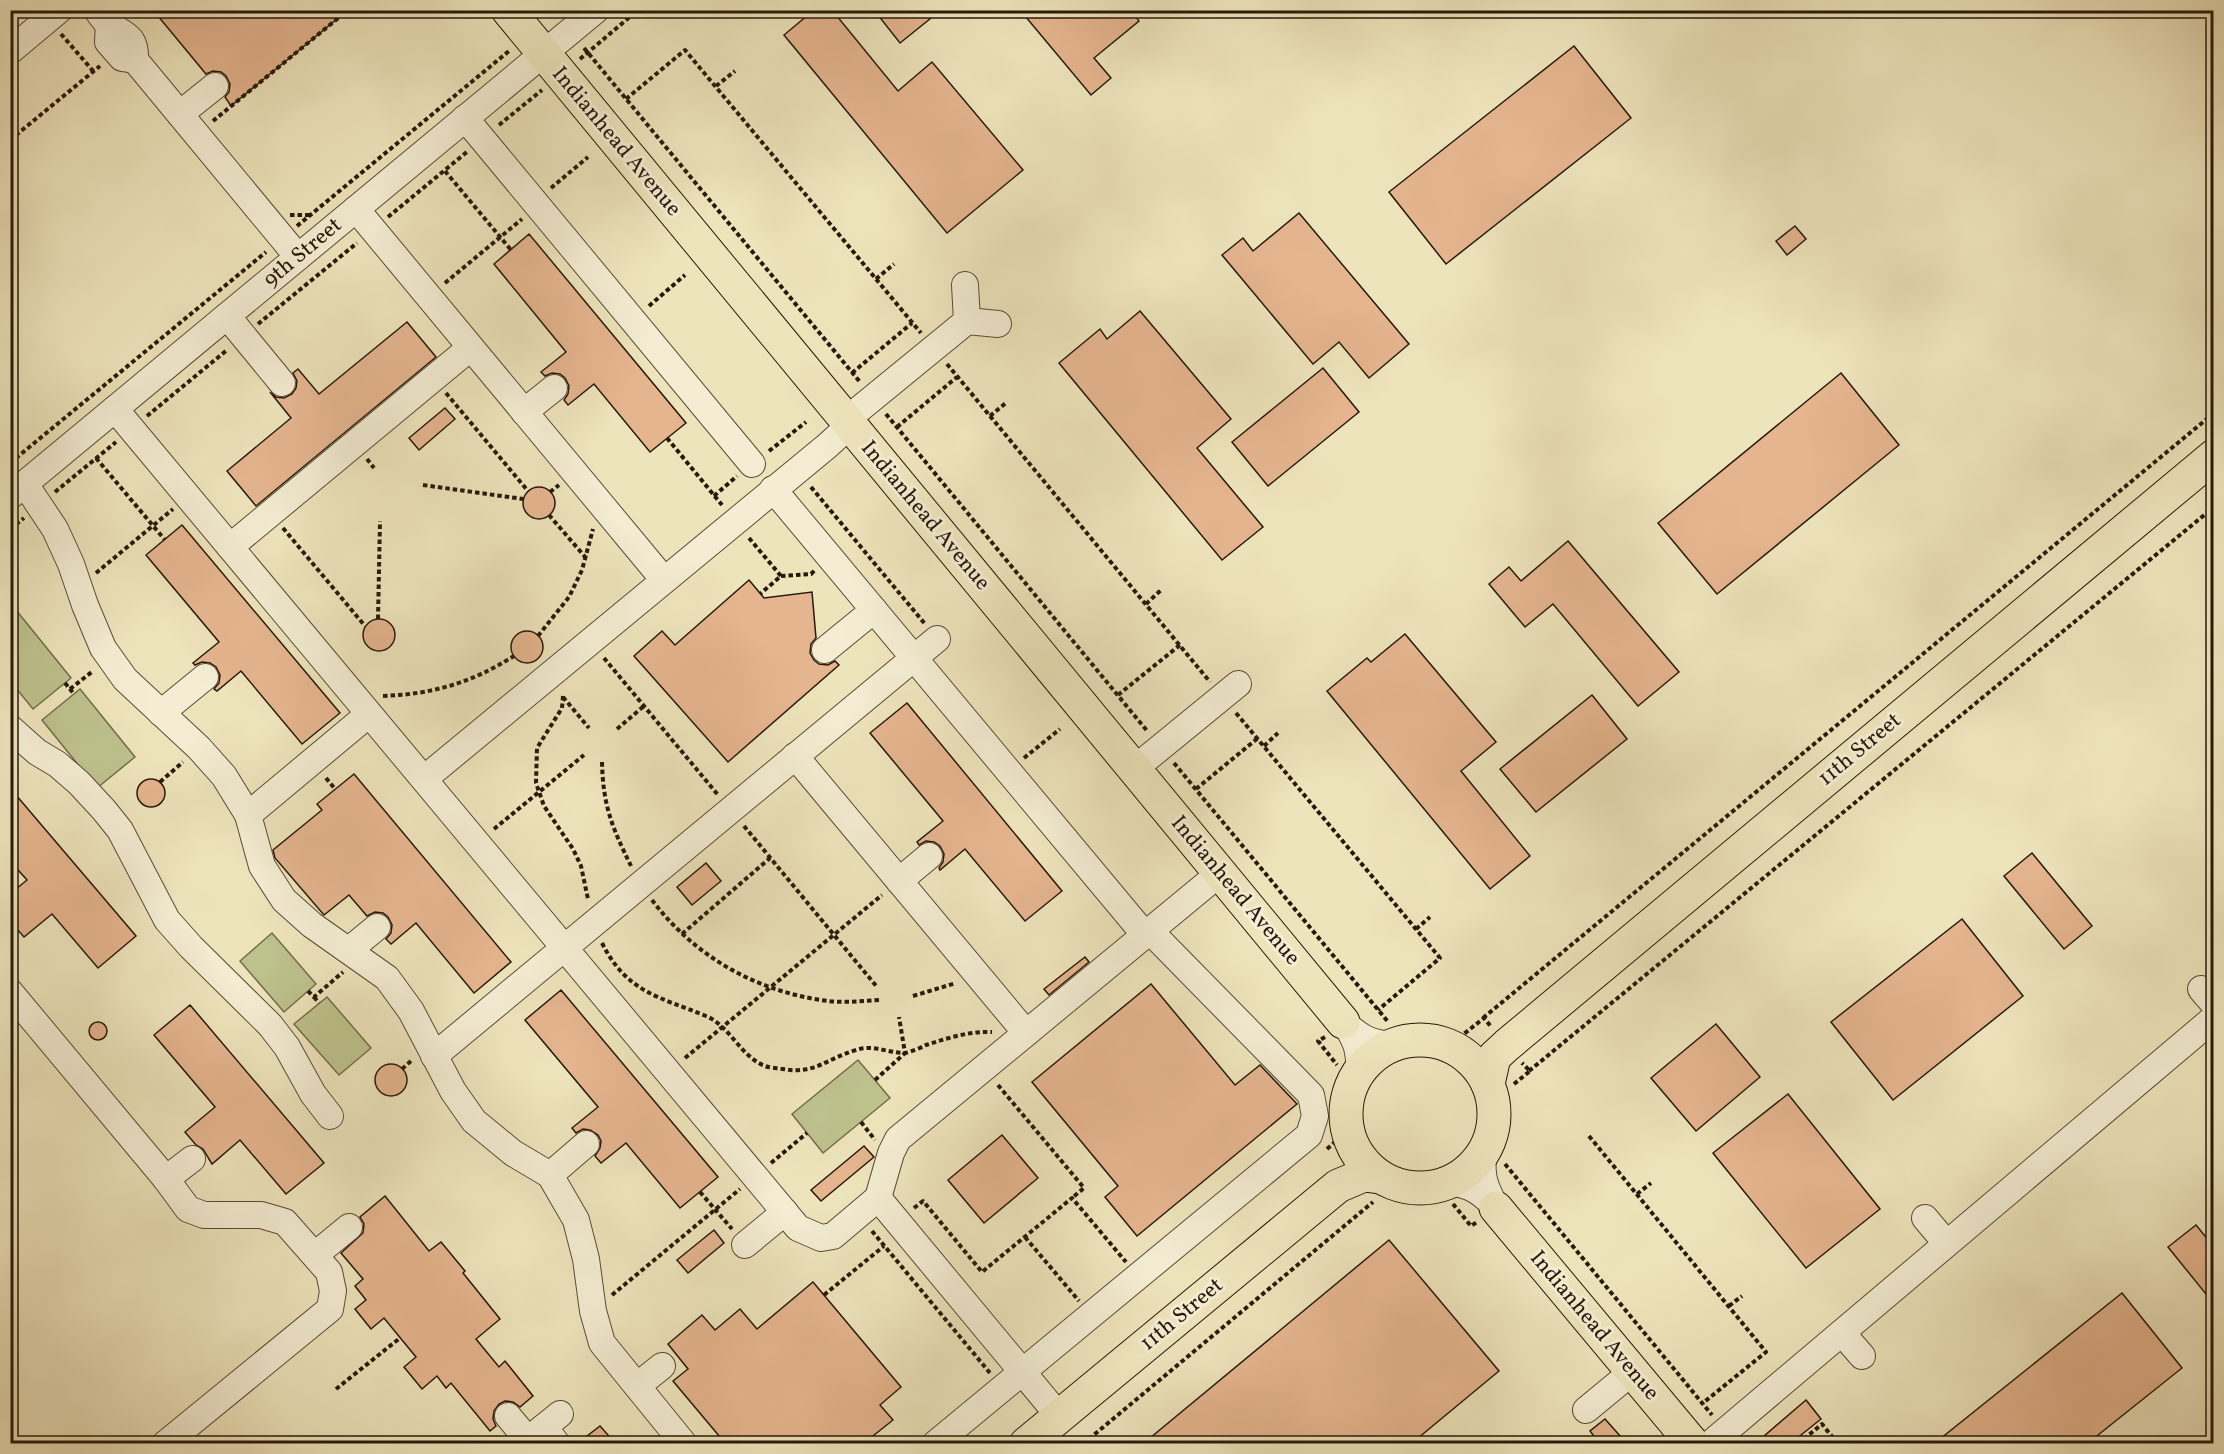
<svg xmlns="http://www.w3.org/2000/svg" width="2224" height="1454" font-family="Vollkorn,serif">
  <rect width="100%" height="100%" fill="#eee4bc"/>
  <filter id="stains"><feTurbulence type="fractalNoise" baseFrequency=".00333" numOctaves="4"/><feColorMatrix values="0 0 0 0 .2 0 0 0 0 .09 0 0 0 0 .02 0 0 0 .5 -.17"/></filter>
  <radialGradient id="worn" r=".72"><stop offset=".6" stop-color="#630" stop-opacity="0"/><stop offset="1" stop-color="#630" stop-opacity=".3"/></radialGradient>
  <!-- green -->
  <g fill="#bec28d" stroke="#726e4c" stroke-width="1.5">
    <polygon points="16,610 71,678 33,709 11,682 11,615"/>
    <polygon points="80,689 135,757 97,788 42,720"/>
    <polygon points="272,933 316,984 284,1012 240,961"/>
    <polygon points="327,997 371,1048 339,1075 294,1024"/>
    <polygon points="858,1060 890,1098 823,1153 792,1114"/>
  </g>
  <!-- building -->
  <g fill="#e5b58f" stroke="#27190a" stroke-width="1.5">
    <polygon points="153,10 348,10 231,106 225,97 229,92 230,84 226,76 221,72 213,71 206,74"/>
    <polygon points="814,10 832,10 898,91 932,62 1023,170 947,233 784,35"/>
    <polygon points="874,10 941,10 900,43"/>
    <polygon points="1020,10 1131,10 1139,21 1094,58 1111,78 1091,95"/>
    <polygon points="1574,46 1631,118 1446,264 1389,192"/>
    <polygon points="1299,213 1409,344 1369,378 1339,342 1313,364 1222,255 1243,238 1253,251"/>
    <polygon points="1795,226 1806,239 1787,255 1776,241"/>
    <polygon points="529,234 686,423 650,452 594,384 568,405 564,400 568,394 569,386 565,378 560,374 552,373 545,376 541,372 566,352 494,264"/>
    <polygon points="1140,311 1231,419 1197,448 1263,527 1222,560 1059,363 1100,329 1107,339"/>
    <polygon points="407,322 436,357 256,506 227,471 291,418 270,392 276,397 284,398 292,394 296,388 297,381 293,373 298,369 319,394"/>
    <polygon points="1323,368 1359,412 1268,486 1232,442"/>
    <polygon points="1841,373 1899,445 1717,594 1658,523"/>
    <polygon points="445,408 455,419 419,450 409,438"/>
    <circle cx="539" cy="503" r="16"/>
    <polygon points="182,525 340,713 302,744 241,671 217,691 214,689 219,683 220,675 216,667 210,663 202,662 195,665 193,663 219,642 146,555"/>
    <polygon points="1568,541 1679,672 1638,706 1553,604 1525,627 1489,584 1509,567 1521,581"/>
    <polygon points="749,580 764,598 812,592 816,638 811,644 810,653 814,660 819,664 828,665 835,661 839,665 728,762 634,656 662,631 675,645"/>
    <circle cx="379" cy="635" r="16"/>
    <circle cx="527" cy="647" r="16"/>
    <polygon points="1405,634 1496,742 1461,771 1530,856 1490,889 1327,691 1367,658 1371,662"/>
    <polygon points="1592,695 1627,739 1536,812 1500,769"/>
    <polygon points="907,703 1062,891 1025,921 965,849 940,870 939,868 943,862 944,854 940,846 934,842 926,841 919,845 917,842 943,821 870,733"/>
    <polygon points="354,774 511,962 474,993 416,923 391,944 386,939 391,933 392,925 388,917 383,913 375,912 367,916 349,895 324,915 275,858 273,850 322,810 317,804"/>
    <circle cx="151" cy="793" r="14"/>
    <polygon points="10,788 136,936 98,968 52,914 24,937 10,921 10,894 27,880 10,861"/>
    <polygon points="2032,853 2092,926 2064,949 2004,876"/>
    <polygon points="706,863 721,881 692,905 677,887"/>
    <polygon points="1962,919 2023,996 1893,1100 1831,1022"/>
    <polygon points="1085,957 1089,962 1049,995 1044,989"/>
    <polygon points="1151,984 1235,1085 1260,1065 1297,1104 1137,1236 1105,1197 1118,1186 1032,1082"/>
    <polygon points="561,990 718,1177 680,1208 626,1143 601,1163 595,1156 600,1148 601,1141 598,1135 590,1130 583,1129 576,1133 572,1128 598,1107 525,1020"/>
    <polygon points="190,1005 324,1163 286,1194 240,1140 212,1164 203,1149 196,1145 185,1132 215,1107 154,1035"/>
    <circle cx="98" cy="1031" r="9"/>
    <polygon points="1716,1024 1760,1077 1696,1131 1651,1078"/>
    <circle cx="391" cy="1080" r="16"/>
    <polygon points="1788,1094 1880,1209 1806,1268 1713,1153"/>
    <polygon points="1002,1135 1038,1178 984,1223 948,1180"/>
    <polygon points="864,1146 874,1157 821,1201 811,1190"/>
    <polygon points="385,1196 429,1251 441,1242 465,1271 463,1273 500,1319 476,1339 499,1367 505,1361 533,1396 520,1407 513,1402 505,1401 499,1404 494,1411 493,1419 496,1426 490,1431 451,1383 446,1388 437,1376 422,1389 404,1367 416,1357 384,1318 371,1329 355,1309 366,1300 355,1286 363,1279 341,1253 363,1233 364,1224 360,1217"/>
    <polygon points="2196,1225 2214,1247 2214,1304 2168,1247"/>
    <polygon points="714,1230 724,1243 688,1273 677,1260"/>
    <polygon points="1389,1240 1499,1371 1412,1443 1144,1443"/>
    <polygon points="813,1282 901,1387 880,1405 893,1420 864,1443 725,1443 673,1381 688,1369 668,1344 702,1315 715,1330 740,1309 757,1329"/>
    <polygon points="2122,1293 2182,1368 2088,1443 1935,1443"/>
    <polygon points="1806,1400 1821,1419 1791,1443 1756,1443"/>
    <polygon points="1605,1419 1621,1437 1613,1443 1599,1443 1590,1431"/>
    <polygon points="600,1426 615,1443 578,1443"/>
  </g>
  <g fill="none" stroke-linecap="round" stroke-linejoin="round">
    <!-- minor casing -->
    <g stroke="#594c36" stroke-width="28">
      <g id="minor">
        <path d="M97,10C101,16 105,22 111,26C128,36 136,38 135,60L298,257"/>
        <polyline points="109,24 108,42 122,58 135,60"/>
        <polyline points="10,51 59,10"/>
        <polyline points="180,114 215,86"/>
        <polyline points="465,118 752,464"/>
        <polyline points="356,209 664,580"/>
        <polyline points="965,285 967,321"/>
        <polyline points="227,316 282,383"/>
        <polyline points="115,409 798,1228 821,1238 833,1236 878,1198 1059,1416"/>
        <polyline points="524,412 554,388"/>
        <polyline points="846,420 967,321 998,324"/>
        <polyline points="25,484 55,529 71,564 85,605 103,648 125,679 199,748 224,776 248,815 262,866 284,900 312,925 387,978 411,1011 453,1091 474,1121 513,1153 550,1175 576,1220 586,1259 593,1311 602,1343 684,1444"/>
        <polyline points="773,489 1145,935"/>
        <polyline points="10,496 596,10"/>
        <polyline points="230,547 470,348"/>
        <polyline points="825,650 874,610"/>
        <polyline points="161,713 205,677"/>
        <polyline points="10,728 37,752 57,764 79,783 104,810 120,830 167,920 191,947 270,1025 287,1047 313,1094 330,1116"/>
        <polyline points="795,756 1026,1033"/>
        <polyline points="1134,769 1238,684"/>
        <polyline points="424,779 827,446 850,425"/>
        <polyline points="248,815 369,714"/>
        <polyline points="899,881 929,856"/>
        <polyline points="349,950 377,927"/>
        <polyline points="2201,989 2214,1004"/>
        <polyline points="10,992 166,1179 188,1209 204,1215 261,1215 285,1222 329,1272 333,1291 330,1309 165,1444"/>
        <path d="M1343,1022C1361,1038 1369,1043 1393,1045"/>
        <path d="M1347,1027C1357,1042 1360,1053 1359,1072"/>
        <polyline points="434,1056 937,639"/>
        <path d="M1483,1155C1481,1178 1485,1187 1496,1208"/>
        <polyline points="550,1175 586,1144"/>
        <polyline points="166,1179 192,1159"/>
        <path d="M1450,1182C1472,1186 1478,1190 1494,1205"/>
        <polyline points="878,1198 891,1153 898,1139 1220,873"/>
        <polyline points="1925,1218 1946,1243"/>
        <polyline points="745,1245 785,1212"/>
        <polyline points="315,1255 349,1227"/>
        <polyline points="1842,1333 1862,1356"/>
        <polyline points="637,1386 662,1366"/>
        <polyline points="1586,1410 1632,1372"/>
        <polyline points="508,1416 528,1440"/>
        <polyline points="544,1427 557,1444"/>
        <polyline points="523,1444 560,1414"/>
        <polyline points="935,1444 1309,1135 1315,1116 1311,1095 1150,931"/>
        <polyline points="1710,1444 2214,1018"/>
      </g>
    </g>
    <!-- major casing -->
    <g stroke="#27190a" stroke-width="35">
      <g id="major">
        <polyline points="508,10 1343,1022"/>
        <circle cx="1420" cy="1114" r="74"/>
        <polyline points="1488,1084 1494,1057 1507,1045 2214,456"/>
        <polyline points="1496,1208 1693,1444"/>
        <polyline points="1026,1444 1338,1186 1364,1175 1380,1177"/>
      </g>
    </g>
    <!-- path -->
    <g stroke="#27190a" stroke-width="4" stroke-dasharray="4.5 3" stroke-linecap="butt">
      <polyline points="61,34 94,72"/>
      <polyline points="584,48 860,382"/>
      <polyline points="580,59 638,10"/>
      <polyline points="716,86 735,71"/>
      <polyline points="626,99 685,50 921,333"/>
      <polyline points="213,121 348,10"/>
      <polyline points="499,125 542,90"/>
      <polyline points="10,140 100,66"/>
      <polyline points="445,171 511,250"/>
      <polyline points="551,188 588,157"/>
      <polyline points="290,215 310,215"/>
      <polyline points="388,217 468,151"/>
      <polyline points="297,226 509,51"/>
      <polyline points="876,279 894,264"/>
      <polyline points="445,283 522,219"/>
      <polyline points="649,306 685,275"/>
      <polyline points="258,324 357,243"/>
      <polyline points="947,364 1210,682"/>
      <polyline points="852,373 912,323"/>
      <polyline points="446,393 528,491"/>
      <polyline points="886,414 1148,732"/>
      <polyline points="147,416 227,350"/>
      <polyline points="990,416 1007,402"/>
      <polyline points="897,427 957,377"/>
      <polyline points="667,438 722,505"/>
      <polyline points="769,451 806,422"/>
      <polyline points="96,458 165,540"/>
      <polyline points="367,459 374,468"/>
      <polyline points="10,463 266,252"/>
      <polyline points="423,485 523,499"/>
      <polyline points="811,487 925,624"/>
      <polyline points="55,492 116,442"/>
      <polyline points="550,492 559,485"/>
      <polyline points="714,496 737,476"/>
      <polyline points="549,515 586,558"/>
      <polyline points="283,528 365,626"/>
      <polyline points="10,529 24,518"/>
      <polyline points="749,538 781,576 760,594"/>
      <polyline points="96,573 173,509"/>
      <polyline points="781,576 811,574 815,570"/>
      <polyline points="1146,604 1161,590"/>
      <polyline points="378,619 380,521"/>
      <polyline points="538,636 569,597 582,570 593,529"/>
      <polyline points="604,658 718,795"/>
      <polyline points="65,683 74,694"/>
      <polyline points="70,689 93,671"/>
      <polyline points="1118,695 1180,645"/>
      <path d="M383,696C433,694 471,683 514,656"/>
      <polyline points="563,696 562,708 537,748 536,783 544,806 573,849 581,866 588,899"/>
      <polyline points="563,697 589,728"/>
      <polyline points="1236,713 1440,958 1378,1010"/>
      <polyline points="617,729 644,706"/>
      <polyline points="1264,746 1278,733"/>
      <polyline points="1024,758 1060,729"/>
      <path d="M602,762C603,806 612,827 631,866"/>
      <polyline points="1174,763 1389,1023"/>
      <polyline points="326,778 335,789"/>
      <polyline points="160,782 183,762"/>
      <polyline points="1196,789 1258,738"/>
      <polyline points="744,826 877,987"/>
      <polyline points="494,829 584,755"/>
      <path d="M652,900C695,957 757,992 828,1001C845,1003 862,1001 879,1000"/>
      <polyline points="1416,929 1430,917"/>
      <polyline points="682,934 770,858"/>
      <path d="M602,943C627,993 660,997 706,1016C730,1026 740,1056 765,1066C770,1068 777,1068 783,1069C814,1075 828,1058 856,1050C874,1044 887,1053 905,1053C911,1052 920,1048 926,1045C948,1038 969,1031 992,1032"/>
      <polyline points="308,991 314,997 343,972"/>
      <polyline points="913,996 956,983"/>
      <polyline points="314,997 319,1003"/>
      <polyline points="1483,1018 2214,413"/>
      <polyline points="1408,1029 1430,1026 1460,1037 1484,1018 1492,1028"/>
      <polyline points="1325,1037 1318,1041 1337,1065"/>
      <polyline points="685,1058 882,895"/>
      <polyline points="402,1069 412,1060"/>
      <polyline points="1529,1071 2214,507"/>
      <polyline points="875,1080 905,1053 899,1017"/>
      <polyline points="1514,1084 1530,1071 1522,1063"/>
      <polyline points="998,1085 1084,1188 1072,1198"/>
      <polyline points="1335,1100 1340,1082"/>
      <polyline points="861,1122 875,1140"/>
      <polyline points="1589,1136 1766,1352 1703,1403"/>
      <polyline points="1501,1145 1509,1125 1507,1100"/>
      <polyline points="1327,1149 1337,1140 1335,1125"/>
      <polyline points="771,1163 807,1133"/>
      <polyline points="1505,1164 1712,1415"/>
      <polyline points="700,1192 732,1229"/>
      <polyline points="1637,1194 1651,1183"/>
      <polyline points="1395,1195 1416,1202 1437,1200"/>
      <polyline points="1453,1204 1471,1226 1477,1222"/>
      <polyline points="914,1208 923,1201 982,1272 1072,1198 1126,1262"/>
      <polyline points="872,1231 990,1373"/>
      <polyline points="1025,1237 1079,1301"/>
      <polyline points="612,1295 740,1189"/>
      <polyline points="824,1295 884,1246"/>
      <polyline points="1729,1306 1742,1296"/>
      <polyline points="336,1389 400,1338"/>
      <polyline points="1083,1444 1373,1202"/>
      <polyline points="1798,1444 1822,1424 1838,1444"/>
    </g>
    <!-- minor -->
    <use href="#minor" stroke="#f4edd3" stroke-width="26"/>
    <!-- major -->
    <use href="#major" stroke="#eee4bc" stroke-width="33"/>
  </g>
  <g text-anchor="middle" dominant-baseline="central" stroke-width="6" stroke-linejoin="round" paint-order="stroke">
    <!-- street labels -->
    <g font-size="22" fill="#27190a" stroke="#f4edd3">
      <text transform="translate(616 142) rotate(50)">Indianhead Avenue</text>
      <text transform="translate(303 253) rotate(-40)">9th Street</text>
      <text transform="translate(925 516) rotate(50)">Indianhead Avenue</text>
      <text transform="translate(1860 750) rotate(-40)">11th Street</text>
      <text transform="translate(1235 891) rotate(50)">Indianhead Avenue</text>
      <text transform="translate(1182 1315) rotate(-40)">11th Street</text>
      <text transform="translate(1594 1326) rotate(50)">Indianhead Avenue</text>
    </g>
  </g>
  <!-- margin -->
  <rect width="2224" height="1454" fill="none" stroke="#eee4bc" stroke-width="36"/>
  <rect x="12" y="12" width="2200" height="1430" fill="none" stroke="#27190a" stroke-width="3"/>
  <rect x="18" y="18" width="2188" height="1418" fill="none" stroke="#27190a" stroke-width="1.5"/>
  <rect width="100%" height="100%" filter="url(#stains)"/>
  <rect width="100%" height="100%" fill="url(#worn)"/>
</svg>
